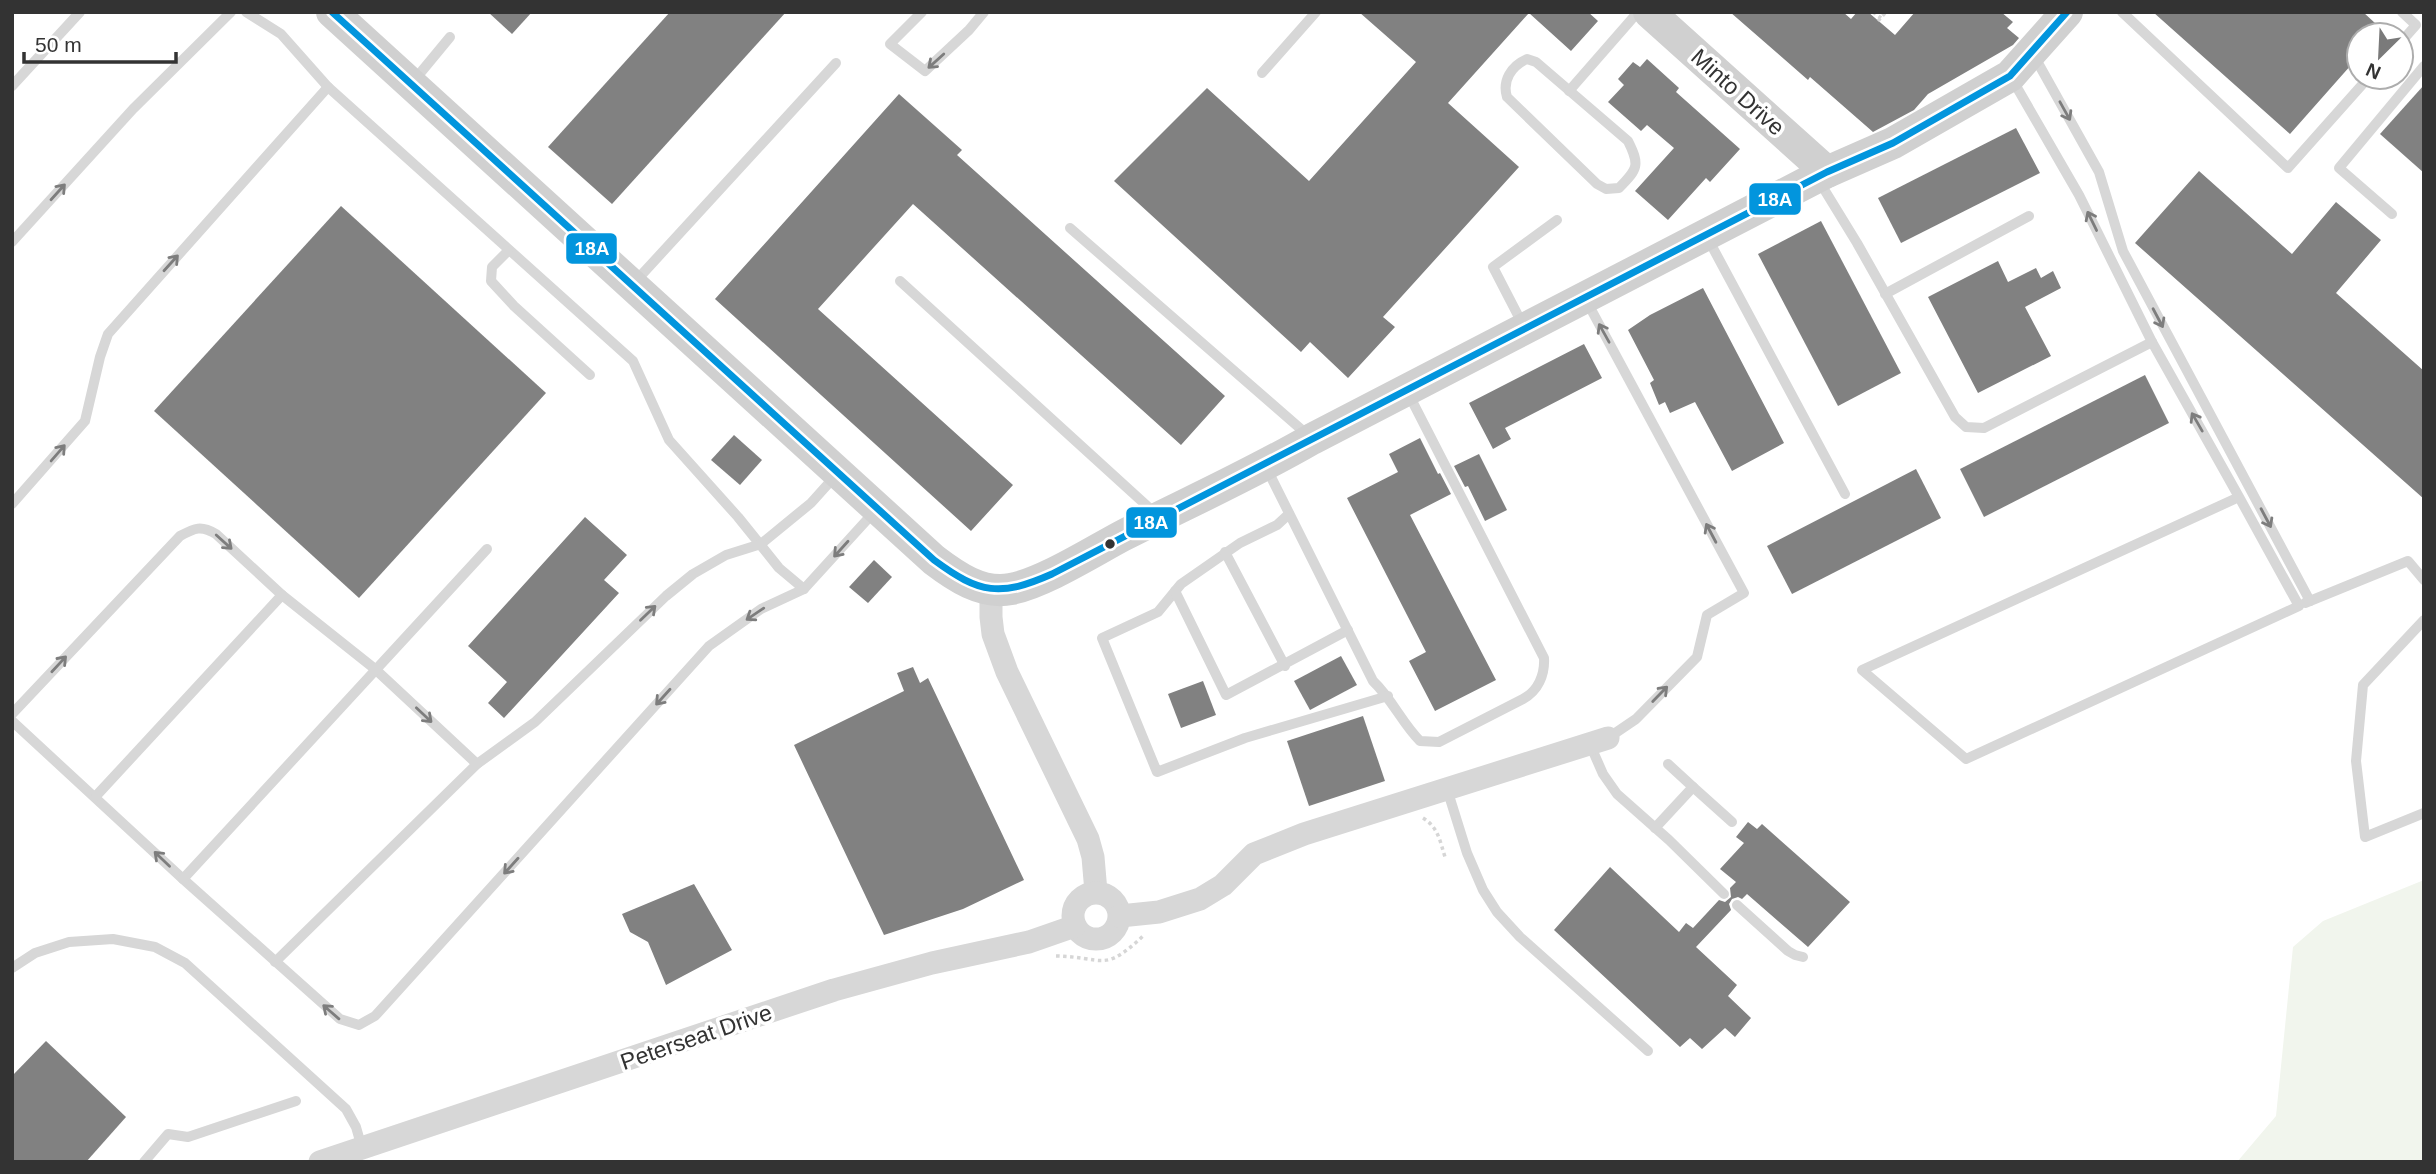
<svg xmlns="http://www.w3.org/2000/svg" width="2436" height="1174" font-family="Arial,sans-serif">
  <rect width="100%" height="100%" fill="#fff"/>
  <!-- green -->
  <polygon fill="#f1f5ed" points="2424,880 2424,1162 2237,1162 2276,1116 2293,947 2323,921"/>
  <!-- building -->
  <g fill="#818181">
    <polygon points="488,12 532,12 512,34"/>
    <polygon points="670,12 786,12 612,204 548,147"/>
    <polygon points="1359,12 1588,12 1598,21 1571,51 1529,13 1448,103 1519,167 1383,317 1395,327 1348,378 1310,342 1301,352 1114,181 1207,88 1309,181 1416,62"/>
    <polygon points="1730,12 1843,12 1851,19 1857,12 1868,12 1895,35 1915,12 2001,12 2013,22 2007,28 2019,38 2013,45 1928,94 1914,110 1873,132 1810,77 1808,80"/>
    <polygon points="2153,12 2363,12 2388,35 2359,35 2359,56 2290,134"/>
    <polygon points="1647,59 1679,88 1676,92 1740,149 1710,182 1706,178 1668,220 1635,191 1674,148 1647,125 1641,131 1608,102 1624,85 1618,79 1633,62 1640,67"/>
    <polygon points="2424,85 2424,173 2380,134"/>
    <polygon points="899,94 962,150 957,155 1225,396 1181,445 913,204 818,309 1013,485 971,531 715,299"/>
    <polygon points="2016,128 2040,173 1901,243 1878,198"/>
    <polygon points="2199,171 2292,254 2336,202 2381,240 2336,293 2424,371 2424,499 2135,243"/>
    <polygon points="341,206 546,393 359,598 154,411"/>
    <polygon points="1821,221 1901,373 1838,406 1758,254"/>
    <polygon points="1998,261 2008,282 2036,268 2041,278 2053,271 2061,288 2025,307 2051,356 1978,393 1928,297"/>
    <polygon points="1703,288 1784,443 1732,471 1695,402 1670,413 1665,402 1659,405 1650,383 1654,380 1628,330 1650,315"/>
    <polygon points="1584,344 1602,378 1505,428 1511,439 1493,449 1469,403"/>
    <polygon points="2145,375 2169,423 1984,517 1960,469"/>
    <polygon points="734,435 762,460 740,485 711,460"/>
    <polygon points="1420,438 1438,474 1440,473 1451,494 1410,515 1496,680 1435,711 1409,661 1426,652 1347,498 1398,472 1389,454"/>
    <polygon points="1479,454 1507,510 1485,521 1468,486 1465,487 1454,466"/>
    <polygon points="1916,469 1941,518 1792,594 1767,546"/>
    <polygon points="585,517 627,555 604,580 619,593 504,718 488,703 507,682 468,646"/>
    <polygon points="874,560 892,577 868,603 849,587"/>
    <polygon points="1341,656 1357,685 1310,710 1294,681"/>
    <polygon points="913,667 920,683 928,678 1024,880 963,909 884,935 794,745 904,691 897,673"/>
    <polygon points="1203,681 1216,715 1181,728 1168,694"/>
    <polygon points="1363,716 1385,781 1309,806 1287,741"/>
    <polygon points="1748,822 1757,829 1762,824 1850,902 1808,947 1747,894 1742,899 1738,897 1732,899 1729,904 1731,910 1696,947 1737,985 1728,996 1751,1018 1735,1037 1725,1028 1702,1049 1690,1038 1680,1047 1554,930 1610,867 1679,932 1686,923 1693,928 1719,900 1725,902 1731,897 1730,888 1736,882 1720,869 1744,843 1736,837"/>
    <polygon points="694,884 732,950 666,985 648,942 630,932 622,914"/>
    <polygon points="46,1041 126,1117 86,1162 12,1162 12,1076"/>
  </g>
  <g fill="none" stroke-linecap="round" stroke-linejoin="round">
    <!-- path -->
    <g stroke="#d6d6d6" stroke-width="3.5" stroke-dasharray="3.5 3.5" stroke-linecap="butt">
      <polyline points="1873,12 1881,18"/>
      <polyline points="1878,21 1886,12"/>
      <path d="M1423,818C1438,827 1440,841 1445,857"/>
      <path d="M1056,956C1105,957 1103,974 1144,935"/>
    </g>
    <!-- lane -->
    <g stroke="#d7d7d7" stroke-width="10">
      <polyline points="246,12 281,34 328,87 633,361 669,440 738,517 779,568 804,589"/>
      <polyline points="922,12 890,44 925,71 969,30 984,12"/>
      <polyline points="2122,12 2288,168 2369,77"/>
      <polyline points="2401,42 2416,25 2402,12"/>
      <polyline points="2033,54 2099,172 2123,251 2310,601"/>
      <path d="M1527,59L1536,62L1628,141C1640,165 1638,169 1619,188L1606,189L1597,184L1507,97C1502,81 1511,66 1527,59Z"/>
      <polyline points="1262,73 1316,12"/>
      <polyline points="2012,79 2079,195 2152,342 2239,497 1862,670 1966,759 2299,606 2239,497"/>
      <polyline points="412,83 450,37"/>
      <polyline points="12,86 80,12"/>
      <polyline points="1569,91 1638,12"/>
      <polyline points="1819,181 1857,243 1955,417 1966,427 1984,428 2152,342"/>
      <polyline points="2392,214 2339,168 2424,66"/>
      <polyline points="1070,228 1310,437"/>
      <polyline points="1707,237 1845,494"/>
      <polyline points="12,242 133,109 231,12"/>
      <polyline points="508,251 492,267 491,281 514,306 590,375"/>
      <polyline points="900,281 1157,515"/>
      <polyline points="634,283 836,63"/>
      <polyline points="1885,294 2029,216"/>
      <polyline points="1586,300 1744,593 1707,615 1697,657 1636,719 1608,738"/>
      <polyline points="1523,325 1493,267 1557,220"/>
      <path d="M1267,469L1373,681C1392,699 1402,723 1420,741L1439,742L1523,699C1538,691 1545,675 1544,658L1408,393"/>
      <polyline points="12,504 85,421 100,357 108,334 328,87"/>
      <polyline points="1289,514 1277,525 1240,543 1181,584 1158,612 1102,638 1157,772 1245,738 1388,696"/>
      <polyline points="1225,552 1285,666"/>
      <polyline points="1175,591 1226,695 1348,630"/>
      <polyline points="2305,603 2408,561 2424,580"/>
      <polyline points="2424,620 2363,685 2356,761 2365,837 2424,813"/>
      <path d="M12,714L180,536C195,528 201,525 216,534L282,595L375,669L477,764L535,722L666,596L693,574L726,555L761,544L811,503L837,474"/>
      <polyline points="12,721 183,879 340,1019 359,1025 375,1016 709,646 761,609 804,589 876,510"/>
      <polyline points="1592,742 1592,749 1603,774 1617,794 1669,840 1724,894"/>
      <polyline points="1693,787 1732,822"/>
      <polyline points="1447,789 1467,853 1483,890 1497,912 1520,937 1648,1051"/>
      <polyline points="96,796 282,595"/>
      <polyline points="1655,828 1693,787 1668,764"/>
      <polyline points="183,879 487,549"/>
      <polyline points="1737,905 1788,951 1795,955 1803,957"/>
      <polyline points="275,962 477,764"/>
      <polyline points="12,968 35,953 69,942 113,939 155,947 185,963 346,1109 356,1127 362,1148"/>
      <polyline points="144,1162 168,1134 188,1137 296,1101"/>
    </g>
    <!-- street -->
    <g stroke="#d7d7d7" stroke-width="23">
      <polyline points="991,590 991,617 993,634 1007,672 1088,839 1093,857 1096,892"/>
      <circle cx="1096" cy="916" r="23"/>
      <polyline points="1120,916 1159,912 1200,899 1223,885 1254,854 1304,834 1608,738"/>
      <polyline points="320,1162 834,990 932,963 1029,942 1075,926"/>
    </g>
    <!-- secondary -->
    <g stroke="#d0d0d0" stroke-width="32">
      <path d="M332,12L934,560C955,576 982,595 1011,589C1043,583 1092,552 1122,536C1185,504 1250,475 1312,439L1827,172L1893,143L2010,76L2067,12"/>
      <polyline points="1649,12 1827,172"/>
    </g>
    <!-- bus-1 casing -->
    <g stroke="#fff" stroke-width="12">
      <path id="bus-1" d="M332,12L934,560C980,594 1000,597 1052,574L1827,172L1893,143L2010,76L2067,12"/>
    </g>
    <!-- bus-1 -->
    <use href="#bus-1" stroke="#0295dd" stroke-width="7"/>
  </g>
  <!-- one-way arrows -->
  <defs><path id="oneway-shaft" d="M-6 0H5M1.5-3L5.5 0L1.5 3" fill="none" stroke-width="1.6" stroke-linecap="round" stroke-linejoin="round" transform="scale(1.75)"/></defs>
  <g stroke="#7d7d7d">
    <use href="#oneway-shaft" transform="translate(936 61) rotate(138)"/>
    <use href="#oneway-shaft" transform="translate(2065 111) rotate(61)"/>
    <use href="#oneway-shaft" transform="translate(58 192) rotate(-48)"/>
    <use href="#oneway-shaft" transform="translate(2092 221) rotate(-116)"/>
    <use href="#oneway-shaft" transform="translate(171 263) rotate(-48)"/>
    <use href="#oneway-shaft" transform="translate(2158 318) rotate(62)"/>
    <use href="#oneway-shaft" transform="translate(1604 333) rotate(-119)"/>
    <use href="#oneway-shaft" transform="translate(2197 422) rotate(-120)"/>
    <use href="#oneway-shaft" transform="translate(58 453) rotate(-49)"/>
    <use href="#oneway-shaft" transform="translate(2266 518) rotate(62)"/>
    <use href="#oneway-shaft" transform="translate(1711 533) rotate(-118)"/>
    <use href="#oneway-shaft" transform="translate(224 542) rotate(42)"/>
    <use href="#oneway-shaft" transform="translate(841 549) rotate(132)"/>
    <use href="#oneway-shaft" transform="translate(648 613) rotate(-44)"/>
    <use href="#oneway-shaft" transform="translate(755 614) rotate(146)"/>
    <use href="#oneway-shaft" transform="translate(59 664) rotate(-47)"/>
    <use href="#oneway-shaft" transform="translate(1660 694) rotate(-46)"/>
    <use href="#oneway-shaft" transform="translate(663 697) rotate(132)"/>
    <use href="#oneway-shaft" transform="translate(424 715) rotate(43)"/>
    <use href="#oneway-shaft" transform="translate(162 859) rotate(-136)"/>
    <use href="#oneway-shaft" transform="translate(511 866) rotate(132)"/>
    <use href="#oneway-shaft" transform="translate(331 1012) rotate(-139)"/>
  </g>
  <!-- markers -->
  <circle fill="#333" stroke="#fff" stroke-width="2.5" cx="1110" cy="544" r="6"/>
  <g text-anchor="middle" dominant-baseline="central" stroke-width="7" stroke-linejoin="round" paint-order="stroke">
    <!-- street labels -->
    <g font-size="23" fill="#333" stroke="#fff">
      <text transform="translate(1738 92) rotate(42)">Minto Drive</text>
      <text transform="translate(696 1037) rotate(-19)">Peterseat Drive</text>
    </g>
  </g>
  <g stroke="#fff" stroke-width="2.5">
    <rect x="1748" y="182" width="54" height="34" rx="7" fill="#0295dd"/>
    <rect x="565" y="232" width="53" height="33" rx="7" fill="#0295dd"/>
    <rect x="1125" y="506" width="53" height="33" rx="7" fill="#0295dd"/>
  </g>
  <g font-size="19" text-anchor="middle" font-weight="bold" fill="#fff">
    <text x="1775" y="206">18A</text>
    <text x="592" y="255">18A</text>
    <text x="1151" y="529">18A</text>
  </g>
  <!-- border -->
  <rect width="2436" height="1174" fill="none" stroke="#333333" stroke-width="28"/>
  <!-- north arrow -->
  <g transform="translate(2380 56) rotate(204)"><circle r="33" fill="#ffffff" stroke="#adadad" stroke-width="2"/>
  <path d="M0-5L12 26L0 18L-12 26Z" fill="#7a7a7a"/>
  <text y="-10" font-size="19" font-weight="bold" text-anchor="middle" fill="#333333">N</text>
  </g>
  <!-- scale -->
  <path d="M24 52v10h152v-10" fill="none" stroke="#333333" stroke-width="3.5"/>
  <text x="35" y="52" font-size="21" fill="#333333" stroke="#ffffff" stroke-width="5" paint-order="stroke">50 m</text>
</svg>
